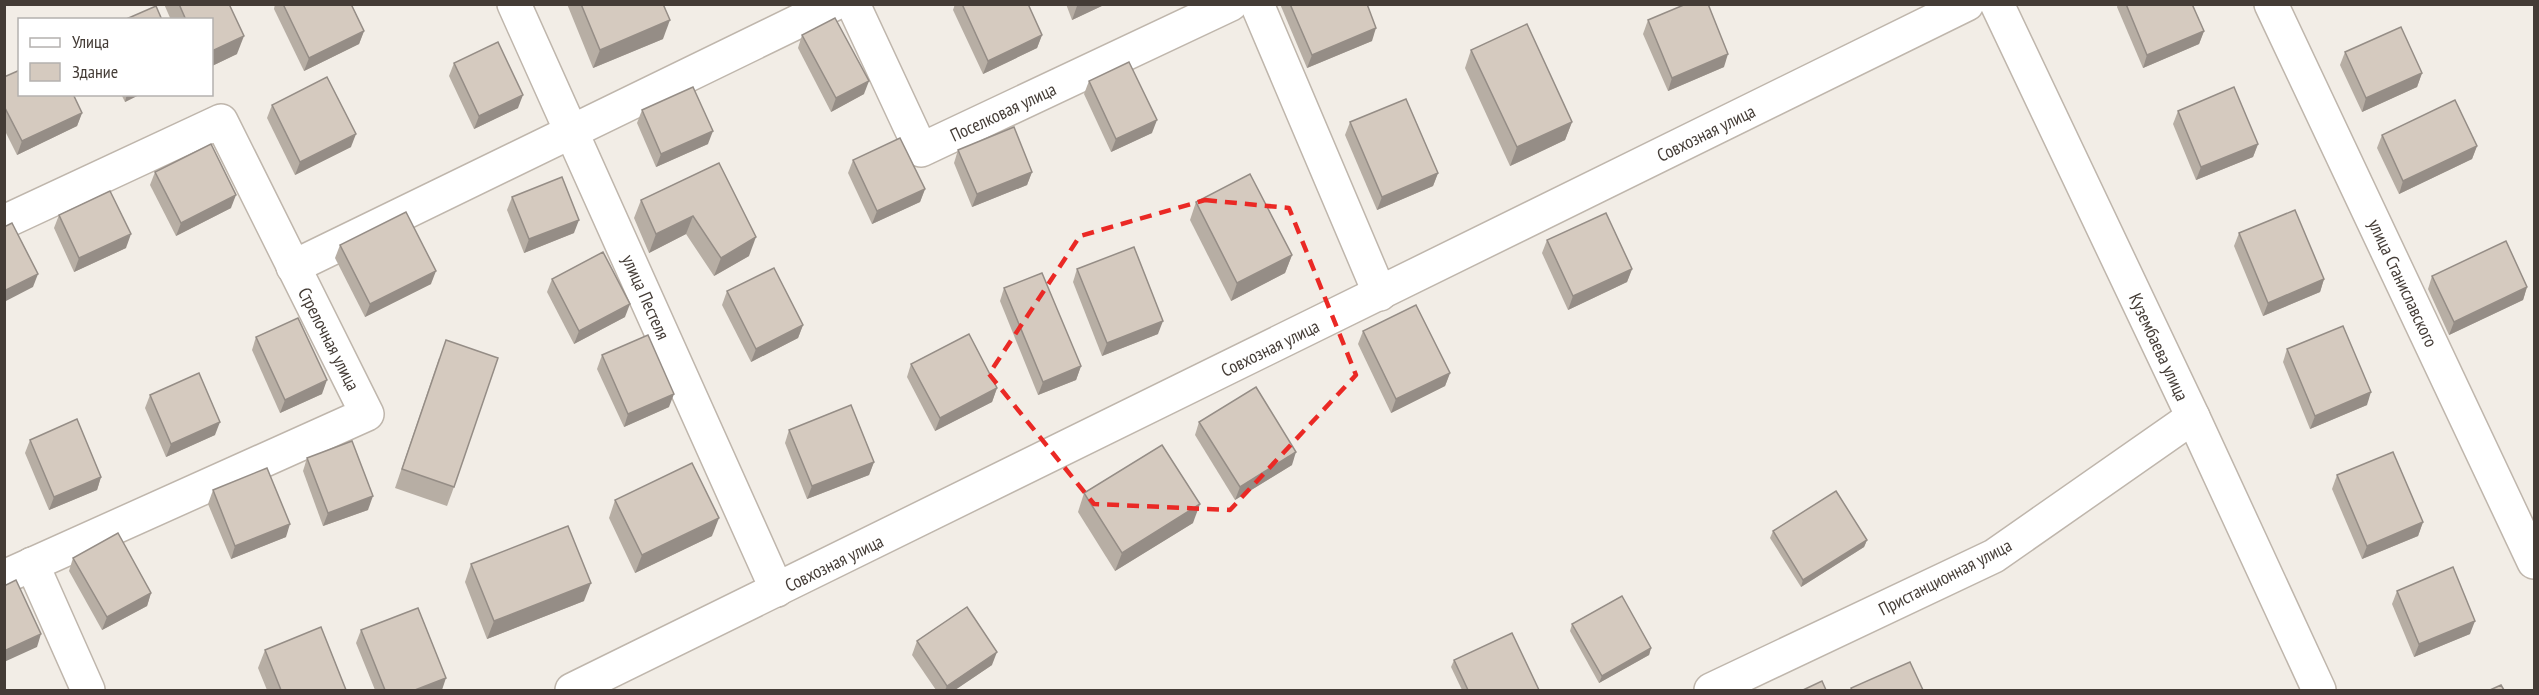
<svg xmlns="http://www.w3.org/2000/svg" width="2539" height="695" font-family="'PT Sans Narrow',sans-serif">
  <rect width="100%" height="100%" fill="#f2ede6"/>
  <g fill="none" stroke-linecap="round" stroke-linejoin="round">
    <!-- street casing -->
    <g stroke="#bfb6ac" stroke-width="36">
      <g id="street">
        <polyline points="514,4 777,590"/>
        <polyline points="853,4 921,150 1231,4"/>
        <polyline points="1257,4 1380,294"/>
        <polyline points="1997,4 2193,417 2319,690"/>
        <polyline points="2271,4 2534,562"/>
        <polyline points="4,222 221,121 367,414 4,577"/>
        <polyline points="293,267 834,4"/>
        <polyline points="32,564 88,690"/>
        <polyline points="572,690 1967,4"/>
        <polyline points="1711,690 1994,556 2193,417"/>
      </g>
    </g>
    <!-- street -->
    <use href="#street" stroke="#fff" stroke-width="33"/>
  </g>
  <!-- wall -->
  <g fill="#b7aea4">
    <polygon points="164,4 229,4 237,54 212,66 212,20 171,20"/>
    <polygon points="275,4 351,4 364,31 359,44 304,71 274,9"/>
    <polygon points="567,4 663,4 663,39 593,68"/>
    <polygon points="955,4 1028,4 1042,35 1037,48 983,74 953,10"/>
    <polygon points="1066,4 1106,4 1072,20"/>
    <polygon points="1280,4 1367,4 1372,41 1307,68"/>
    <polygon points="2118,4 2192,4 2204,31 2199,44 2143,68 2117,7"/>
    <polygon points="1648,20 1724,67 1668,91 1643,34"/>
    <polygon points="802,35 864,94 831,112 798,48"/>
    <polygon points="1471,50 1572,122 1565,140 1510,166 1465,68"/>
    <polygon points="2345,52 2422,73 2417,87 2362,112 2340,65"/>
    <polygon points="454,63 518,108 474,129 449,76"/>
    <polygon points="4,77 82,113 77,126 17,155 4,129"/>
    <polygon points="1089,81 1152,133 1111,152 1084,94"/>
    <polygon points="121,94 141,94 125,102"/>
    <polygon points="272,105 351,147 295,175 267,118"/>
    <polygon points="642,110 708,144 656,167 637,123"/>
    <polygon points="2178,111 2258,144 2253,157 2196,180 2173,124"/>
    <polygon points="1350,122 1438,173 1433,186 1377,210 1345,135"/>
    <polygon points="2382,135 2477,146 2472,159 2399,194 2377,148"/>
    <polygon points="958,150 1032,172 1027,185 972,207 954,163"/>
    <polygon points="853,160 925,189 920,202 872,224 848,173"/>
    <polygon points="719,163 749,256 714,276 686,234 649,253 634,218 641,200"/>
    <polygon points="155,172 231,208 176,236 150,185"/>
    <polygon points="512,197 574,233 524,253 507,210"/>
    <polygon points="1196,202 1292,255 1285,273 1231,301 1190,220"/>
    <polygon points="59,215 126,248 74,272 54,228"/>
    <polygon points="2239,233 2324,279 2320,292 2263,316 2234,246"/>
    <polygon points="1547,240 1632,269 1627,282 1568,310 1542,253"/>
    <polygon points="340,245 431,284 365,317 335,258"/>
    <polygon points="1077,269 1158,334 1102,356 1073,282"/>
    <polygon points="2432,276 2527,287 2523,300 2449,335 2428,289"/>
    <polygon points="552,279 625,317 574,344 547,292"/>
    <polygon points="1004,288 1081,366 1076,380 1038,395 1000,301"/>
    <polygon points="727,291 803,325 798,338 751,362 722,305"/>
    <polygon points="1363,331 1450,373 1445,386 1391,413 1358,344"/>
    <polygon points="256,337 322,394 280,413 252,350"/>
    <polygon points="2287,349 2367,405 2310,429 2283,362"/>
    <polygon points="602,355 669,407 624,427 597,369"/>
    <polygon points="439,358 454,487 447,506 395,488"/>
    <polygon points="911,364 997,388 992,402 935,431 907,377"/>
    <polygon points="150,395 215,435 166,457 145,408"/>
    <polygon points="1199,422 1292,465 1235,500 1195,435"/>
    <polygon points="789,430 874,462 869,475 807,499 785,443"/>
    <polygon points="30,440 101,477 97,490 49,510 25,453"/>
    <polygon points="307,458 368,510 323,526 303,471"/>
    <polygon points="2337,475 2423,522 2418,536 2362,559 2332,489"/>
    <polygon points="213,490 286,537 231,559 208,504"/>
    <polygon points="1084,493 1193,523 1115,571 1078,512"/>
    <polygon points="615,500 712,536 635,573 609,518"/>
    <polygon points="1773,531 1867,540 1864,547 1801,587 1770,538"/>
    <polygon points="73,558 151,593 147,606 102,630 69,571"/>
    <polygon points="471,564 584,601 487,639 465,582"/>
    <polygon points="2397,591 2470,634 2414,657 2392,604"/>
    <polygon points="1572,624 1651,648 1649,655 1599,683 1570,631"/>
    <polygon points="361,630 442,690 375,690 356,643"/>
    <polygon points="917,641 992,665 955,690 936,690 912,655"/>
    <polygon points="265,650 346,690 267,690 258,668"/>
    <polygon points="1454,660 1539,690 1462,690 1451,667"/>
  </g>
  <!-- shaded-wall -->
  <g fill="#958d86">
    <polygon points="1081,4 1106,4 1072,20 1077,6"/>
    <polygon points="670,20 663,39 593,68 600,50"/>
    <polygon points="1376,28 1372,41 1307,68 1312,55"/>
    <polygon points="364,31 359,44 304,71 309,58"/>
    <polygon points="2204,31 2199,44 2143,68 2147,55"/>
    <polygon points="1042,35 1037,48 983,74 988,61"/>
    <polygon points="244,36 237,54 212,66 212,51"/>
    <polygon points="1728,54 1724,67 1668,91 1672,78"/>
    <polygon points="2422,73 2417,87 2362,112 2366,98"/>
    <polygon points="869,81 864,94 831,112 836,98"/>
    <polygon points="127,94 141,94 125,102"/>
    <polygon points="523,95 518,108 474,129 479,116"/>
    <polygon points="82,113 77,126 17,155 22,141"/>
    <polygon points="1157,120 1152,133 1111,152 1116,139"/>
    <polygon points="1572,122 1565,140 1510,166 1517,147"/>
    <polygon points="713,131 708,144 656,167 661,154"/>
    <polygon points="356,134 351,147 295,175 300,162"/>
    <polygon points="2258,144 2253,157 2196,180 2201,167"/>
    <polygon points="2477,146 2472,159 2399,194 2403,181"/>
    <polygon points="1032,172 1027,185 972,207 977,194"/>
    <polygon points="1438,173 1433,186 1377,210 1382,197"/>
    <polygon points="925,189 920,202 872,224 877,211"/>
    <polygon points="236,195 231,208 176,236 181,223"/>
    <polygon points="693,216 686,234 649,253 656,234"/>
    <polygon points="579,220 574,233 524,253 529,239"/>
    <polygon points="131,234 126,248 74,272 79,258"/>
    <polygon points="756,237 749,256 714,276 721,258"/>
    <polygon points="1292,255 1285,273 1231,301 1237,283"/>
    <polygon points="1632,269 1627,282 1568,310 1573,296"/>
    <polygon points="436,271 431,284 365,317 370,304"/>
    <polygon points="38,274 33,287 4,302 4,291"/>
    <polygon points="2324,279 2320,292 2263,316 2268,303"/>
    <polygon points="2527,287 2523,300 2449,335 2454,322"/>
    <polygon points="630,304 625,317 574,344 579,331"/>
    <polygon points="1163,321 1158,334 1102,356 1107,343"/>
    <polygon points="803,325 798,338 751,362 756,349"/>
    <polygon points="1081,366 1076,380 1038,395 1043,382"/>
    <polygon points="1450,373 1445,386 1391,413 1396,399"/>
    <polygon points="327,380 322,394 280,413 285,400"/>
    <polygon points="997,388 992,402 935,431 940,418"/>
    <polygon points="2371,392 2367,405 2310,429 2315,416"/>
    <polygon points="674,394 669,407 624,427 628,414"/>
    <polygon points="220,422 215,435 166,457 171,444"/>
    <polygon points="1296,452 1292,465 1235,500 1240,487"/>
    <polygon points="874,462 869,475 807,499 812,486"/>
    <polygon points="101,477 97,490 49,510 54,497"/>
    <polygon points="373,496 368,510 323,526 328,513"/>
    <polygon points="1200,504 1193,523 1115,571 1122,553"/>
    <polygon points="719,518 712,536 635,573 642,555"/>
    <polygon points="2423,522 2418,536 2362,559 2367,546"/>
    <polygon points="290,524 286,537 231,559 235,546"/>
    <polygon points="1867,540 1864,547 1801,587 1803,580"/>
    <polygon points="591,583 584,601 487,639 494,621"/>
    <polygon points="151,593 147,606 102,630 107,617"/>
    <polygon points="2475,621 2470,634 2414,657 2419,644"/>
    <polygon points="41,634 37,647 4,662 4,651"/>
    <polygon points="1651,648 1649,655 1599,683 1602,676"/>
    <polygon points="997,652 992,665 955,690 945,690 947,686"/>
    <polygon points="446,678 442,690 415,690"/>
  </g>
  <!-- building -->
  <g fill="#d5cabf" stroke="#958d86" stroke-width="1.5">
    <polygon points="179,4 229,4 244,36 212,51 212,20 186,20"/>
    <polygon points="283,4 351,4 364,31 309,58"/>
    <polygon points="581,4 663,4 670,20 600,50"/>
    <polygon points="962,4 1028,4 1042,35 988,61"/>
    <polygon points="1290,4 1367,4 1376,28 1312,55"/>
    <polygon points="1686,4 1708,4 1728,54 1672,78 1648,20"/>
    <polygon points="2126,4 2192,4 2204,31 2147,55"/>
    <polygon points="156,6 162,20 124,20"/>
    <polygon points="835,18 869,81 836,98 802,35"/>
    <polygon points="1527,24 1572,122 1517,147 1471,50"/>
    <polygon points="2401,27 2422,73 2366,98 2345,52"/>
    <polygon points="498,42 523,95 479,116 454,63"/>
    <polygon points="1129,62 1157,120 1116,139 1089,81"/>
    <polygon points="20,70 20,94 73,94 82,113 22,141 4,106 4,77"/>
    <polygon points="327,77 356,134 300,162 272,105"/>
    <polygon points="693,87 713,131 661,154 642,110"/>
    <polygon points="2234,87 2258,144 2201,167 2178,111"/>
    <polygon points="1406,99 1438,173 1382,197 1350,122"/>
    <polygon points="2455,100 2477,146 2403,181 2382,135"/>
    <polygon points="1014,127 1032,172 977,194 958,150"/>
    <polygon points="900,138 925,189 877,211 853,160"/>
    <polygon points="211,144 236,195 181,223 155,172"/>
    <polygon points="719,163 756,237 721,258 693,216 656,234 641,200"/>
    <polygon points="1250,174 1292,255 1237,283 1196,202"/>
    <polygon points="562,177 579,220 529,239 512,197"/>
    <polygon points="110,191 131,234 79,258 59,215"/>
    <polygon points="2295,210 2324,279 2268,303 2239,233"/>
    <polygon points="406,212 436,271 370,304 340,245"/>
    <polygon points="1606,213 1632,269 1573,296 1547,240"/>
    <polygon points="12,223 38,274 4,291 4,227"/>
    <polygon points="2506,241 2527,287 2454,322 2432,276"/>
    <polygon points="1134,247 1163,321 1107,343 1077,269"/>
    <polygon points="603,252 630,304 579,331 552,279"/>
    <polygon points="774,268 803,325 756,349 727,291"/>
    <polygon points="1042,273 1081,366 1043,382 1004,288"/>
    <polygon points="1416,305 1450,373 1396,399 1363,331"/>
    <polygon points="298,318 327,380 285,400 256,337"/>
    <polygon points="2343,326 2371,392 2315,416 2287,349"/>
    <polygon points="969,334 997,388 940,418 911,364"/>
    <polygon points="648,335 674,394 628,414 602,355"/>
    <polygon points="446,340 498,358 454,487 402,469"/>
    <polygon points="199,373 220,422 171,444 150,395"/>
    <polygon points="1256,387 1296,452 1240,487 1199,422"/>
    <polygon points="851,405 874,462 812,486 789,430"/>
    <polygon points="77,419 101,477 54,497 30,440"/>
    <polygon points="352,441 373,496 328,513 307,458"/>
    <polygon points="1162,445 1200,504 1122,553 1084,493"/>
    <polygon points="2393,452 2423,522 2367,546 2337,475"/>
    <polygon points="692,463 719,518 642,555 615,500"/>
    <polygon points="267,468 290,524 235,546 213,490"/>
    <polygon points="1836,491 1867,540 1803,580 1773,531"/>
    <polygon points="568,526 591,583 494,621 471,564"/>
    <polygon points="118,533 151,593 107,617 73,558"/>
    <polygon points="2453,567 2475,621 2419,644 2397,591"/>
    <polygon points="16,580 41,634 4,651 4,586"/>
    <polygon points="1622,596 1651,648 1602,676 1572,624"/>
    <polygon points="967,607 997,652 947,686 917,641"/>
    <polygon points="418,608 446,678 415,690 385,690 361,630"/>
    <polygon points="321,627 346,690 281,690 265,650"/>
    <polygon points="1512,633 1539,690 1468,690 1454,660"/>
    <polygon points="1910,662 1923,690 1852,690 1851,688"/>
    <polygon points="1822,681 1826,690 1803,690"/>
    <polygon points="2501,685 2504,690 2490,690"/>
  </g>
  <!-- marked area -->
  <path fill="none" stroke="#ea2925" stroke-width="4.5" stroke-dasharray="12 8" stroke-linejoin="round" d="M1205,200L1289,208L1356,375L1230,510L1094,504L989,374L1080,236Z"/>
  <g text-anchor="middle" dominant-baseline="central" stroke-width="6" stroke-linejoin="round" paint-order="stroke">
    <!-- street labels -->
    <g font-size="18" fill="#443c36" stroke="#fff">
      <text transform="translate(1003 112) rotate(-25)">Поселковая улица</text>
      <text transform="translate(1706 133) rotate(-26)">Совхозная улица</text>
      <text transform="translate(2403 283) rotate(65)">улица Станиславского</text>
      <text transform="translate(646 297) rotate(66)">улица Пестеля</text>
      <text transform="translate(329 339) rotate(63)">Стрелочная улица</text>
      <text transform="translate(2159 347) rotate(65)">Кузембаева улица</text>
      <text transform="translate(1270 348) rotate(-26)">Совхозная улица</text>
      <text transform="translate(834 563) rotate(-26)">Совхозная улица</text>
      <text transform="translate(1945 577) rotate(-27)">Пристанционная улица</text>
    </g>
  </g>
  <!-- border -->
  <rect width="2539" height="695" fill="none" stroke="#443c36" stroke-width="12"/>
  <!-- legend -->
  <rect x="18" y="18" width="195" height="78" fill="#ffffff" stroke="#b4b1af" stroke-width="1.5"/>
  <rect x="30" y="38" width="30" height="9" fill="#ffffff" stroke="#b4b1af" stroke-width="1.5"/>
  <text x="72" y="48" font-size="18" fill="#443c36">Улица</text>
  <rect x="30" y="63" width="30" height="18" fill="#d5cabf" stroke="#b4b1af" stroke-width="1.5"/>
  <text x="72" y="78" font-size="18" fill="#443c36">Здание</text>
</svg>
